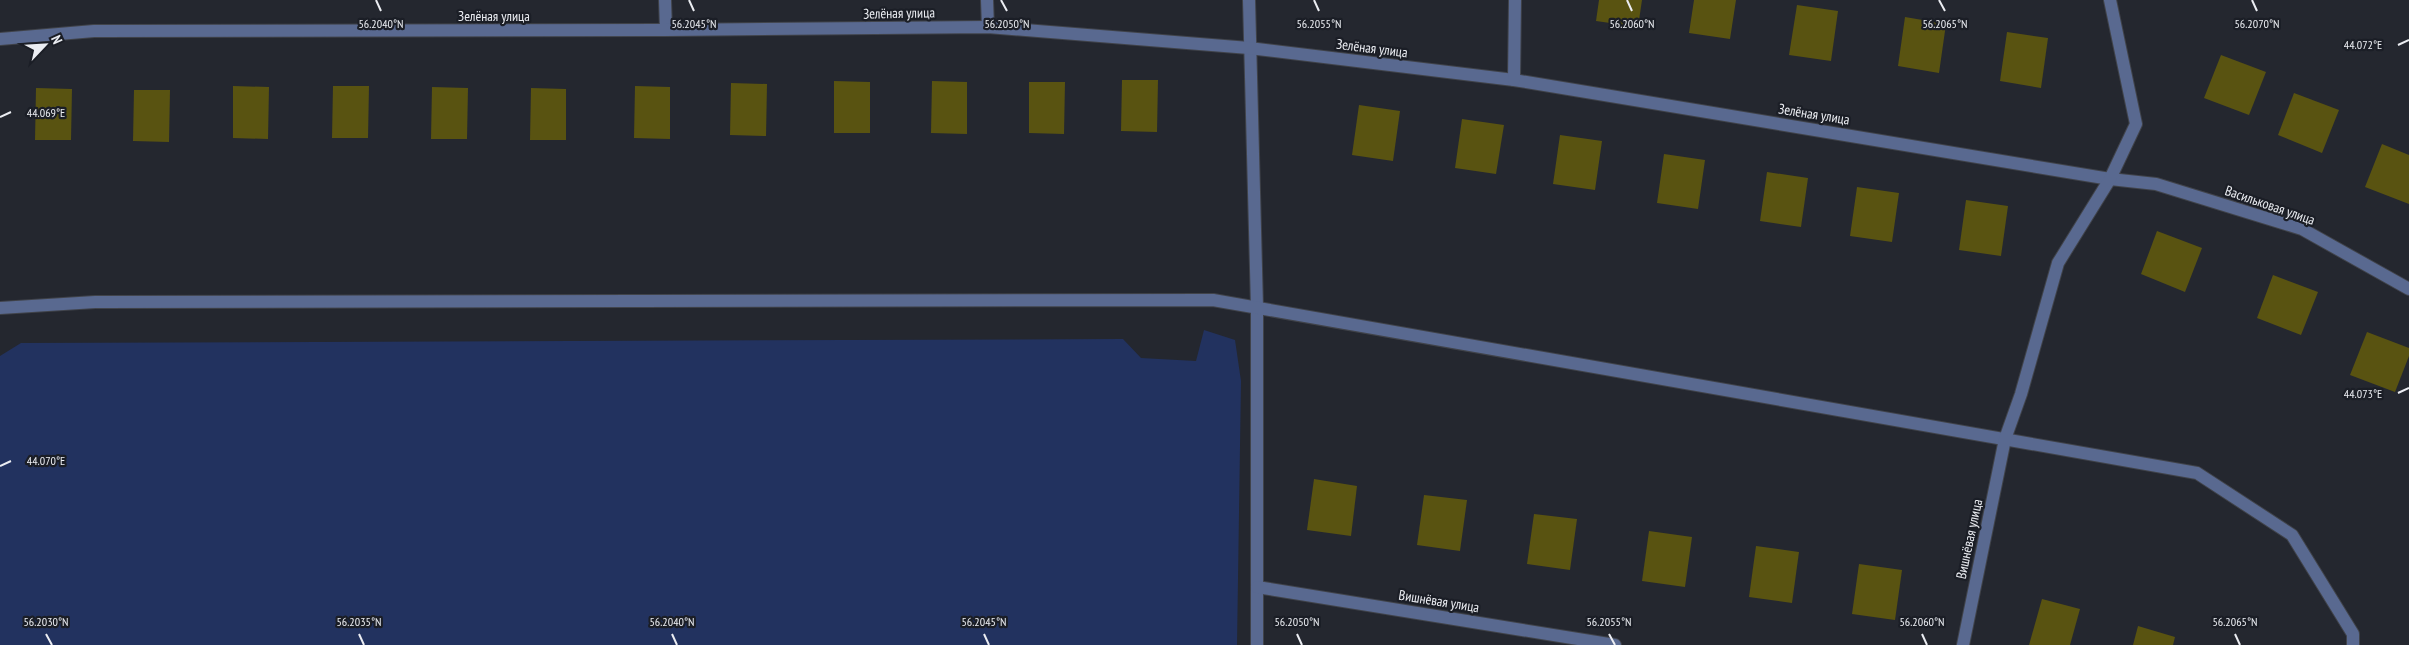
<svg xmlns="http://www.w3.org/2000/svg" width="2409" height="645" font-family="'PT Sans Narrow',sans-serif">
  <rect width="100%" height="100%" fill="#24272f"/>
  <!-- green -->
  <polygon fill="#22325f" points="1204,330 1235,340 1241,381 1237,645 0,645 0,356 21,343 1123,339 1141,358 1196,361"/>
  <!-- building -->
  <g fill="#595311">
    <polygon points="1599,0 1642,0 1638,27 1596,21"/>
    <polygon points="1694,0 1736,0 1730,39 1689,33"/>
    <polygon points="1797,5 1838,11 1831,61 1789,55"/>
    <polygon points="1905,17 1946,24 1939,73 1898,66"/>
    <polygon points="2007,32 2048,38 2041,88 2000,81"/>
    <polygon points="2221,55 2266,72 2249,115 2204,98"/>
    <polygon points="1122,80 1158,80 1157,132 1121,131"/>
    <polygon points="834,81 870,82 870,133 834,133"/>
    <polygon points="932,81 967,82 967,134 931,133"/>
    <polygon points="1029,82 1065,82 1064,134 1029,133"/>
    <polygon points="731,83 767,84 766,136 730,135"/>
    <polygon points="233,86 269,87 268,139 233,138"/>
    <polygon points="333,86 369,86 368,138 332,138"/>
    <polygon points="635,86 670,87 670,139 634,138"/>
    <polygon points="432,87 468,88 467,139 431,139"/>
    <polygon points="36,88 72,89 71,140 35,140"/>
    <polygon points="531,88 566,89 566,140 530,140"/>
    <polygon points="134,90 170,90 169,142 133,141"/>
    <polygon points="2294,93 2339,110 2322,153 2278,135"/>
    <polygon points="1359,105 1400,111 1393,161 1352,155"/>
    <polygon points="1462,119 1504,125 1496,174 1455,168"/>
    <polygon points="1560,135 1602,141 1595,190 1553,184"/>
    <polygon points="2382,144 2409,155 2409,204 2365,187"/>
    <polygon points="1664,154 1705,160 1698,209 1657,203"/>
    <polygon points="1767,172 1808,178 1801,227 1760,221"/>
    <polygon points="1857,187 1899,193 1892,242 1850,236"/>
    <polygon points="1966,200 2008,206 2001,256 1959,250"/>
    <polygon points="2157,231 2202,248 2185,292 2141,274"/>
    <polygon points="2273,275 2318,292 2301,335 2257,318"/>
    <polygon points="2367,332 2409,348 2409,356 2395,392 2350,375"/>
    <polygon points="1314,479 1357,486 1351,536 1307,530"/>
    <polygon points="1424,495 1467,500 1460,551 1417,545"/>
    <polygon points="1534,514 1577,519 1570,570 1527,564"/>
    <polygon points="1649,531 1692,537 1685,587 1642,581"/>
    <polygon points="1756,546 1799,552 1792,603 1749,597"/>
    <polygon points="1859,564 1902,570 1895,620 1852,614"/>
    <polygon points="2042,599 2080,609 2070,645 2029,645"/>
    <polygon points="2138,626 2175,637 2173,645 2133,645"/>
  </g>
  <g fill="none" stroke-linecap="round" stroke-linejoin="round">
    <!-- minor casing -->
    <g stroke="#40434a" stroke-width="14">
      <g id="minor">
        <polyline points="665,0 666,30"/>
        <polyline points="987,0 988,27"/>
        <polyline points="1249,0 1257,307 1257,645"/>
        <polyline points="0,39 94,31 666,30 988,27 1249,48 1514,80 2110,179 2156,184 2302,229 2409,289"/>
        <polyline points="1514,80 1515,0"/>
        <polyline points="0,308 95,302 1213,300 2197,473 2292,535 2353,634 2353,645"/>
        <polyline points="1257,587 1615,645"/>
        <polyline points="1963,645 2005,439 2021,394 2058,263 2110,179 2136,124 2110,0"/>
      </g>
    </g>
    <!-- minor -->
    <use href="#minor" stroke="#596990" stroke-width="12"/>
  </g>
  <!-- ticks -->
  <path fill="none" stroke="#ebedf2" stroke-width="2" d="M376,0L381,11M689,0L694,11M1001,0L1007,11M1314,0L1319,11M1627,0L1632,11M1939,0L1945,11M2252,0L2257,11M2398,45L2409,40M0,117L11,112M2398,393L2409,388M0,466L11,461M46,634L52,645M359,634L364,645M672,634L677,645M984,634L989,645M1297,634L1302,645M1609,634L1615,645M1922,634L1927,645M2235,634L2240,645"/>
  <g text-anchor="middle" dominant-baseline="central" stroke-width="4.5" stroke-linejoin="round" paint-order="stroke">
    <!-- street labels -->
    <g font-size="14" fill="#ebedf2" stroke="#1b1e26">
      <text transform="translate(899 13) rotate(-1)">Зелёная улица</text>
      <text x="494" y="16">Зелёная улица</text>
      <text transform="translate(1372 48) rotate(7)">Зелёная улица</text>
      <text transform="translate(1814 114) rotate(9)">Зелёная улица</text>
      <text transform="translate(2270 205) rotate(19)">Васильковая улица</text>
      <text transform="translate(1969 539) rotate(-78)">Вишнёвая улица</text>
      <text transform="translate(1439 601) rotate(9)">Вишнёвая улица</text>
    </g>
  </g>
  <g font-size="12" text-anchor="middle" fill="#ebedf2" stroke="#1b1e26" stroke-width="4.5" stroke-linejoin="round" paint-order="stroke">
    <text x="381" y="28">56.2040°N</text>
    <text x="694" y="28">56.2045°N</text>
    <text x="1007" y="28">56.2050°N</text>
    <text x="1319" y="28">56.2055°N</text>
    <text x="1632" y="28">56.2060°N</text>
    <text x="1945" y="28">56.2065°N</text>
    <text x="2257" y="28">56.2070°N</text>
    <text x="2363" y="49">44.072°E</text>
    <text x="46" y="117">44.069°E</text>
    <text x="2363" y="398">44.073°E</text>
    <text x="46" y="465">44.070°E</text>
    <text x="46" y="626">56.2030°N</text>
    <text x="359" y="626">56.2035°N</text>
    <text x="672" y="626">56.2040°N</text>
    <text x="984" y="626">56.2045°N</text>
    <text x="1297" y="626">56.2050°N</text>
    <text x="1609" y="626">56.2055°N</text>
    <text x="1922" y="626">56.2060°N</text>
    <text x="2235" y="626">56.2065°N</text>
  </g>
  <!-- north arrow -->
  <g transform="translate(45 45) rotate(65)" stroke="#1b1e26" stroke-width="4" paint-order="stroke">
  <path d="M0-4L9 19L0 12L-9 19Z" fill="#ebedf2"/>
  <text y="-8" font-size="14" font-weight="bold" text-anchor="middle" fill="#ebedf2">N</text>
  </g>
</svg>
